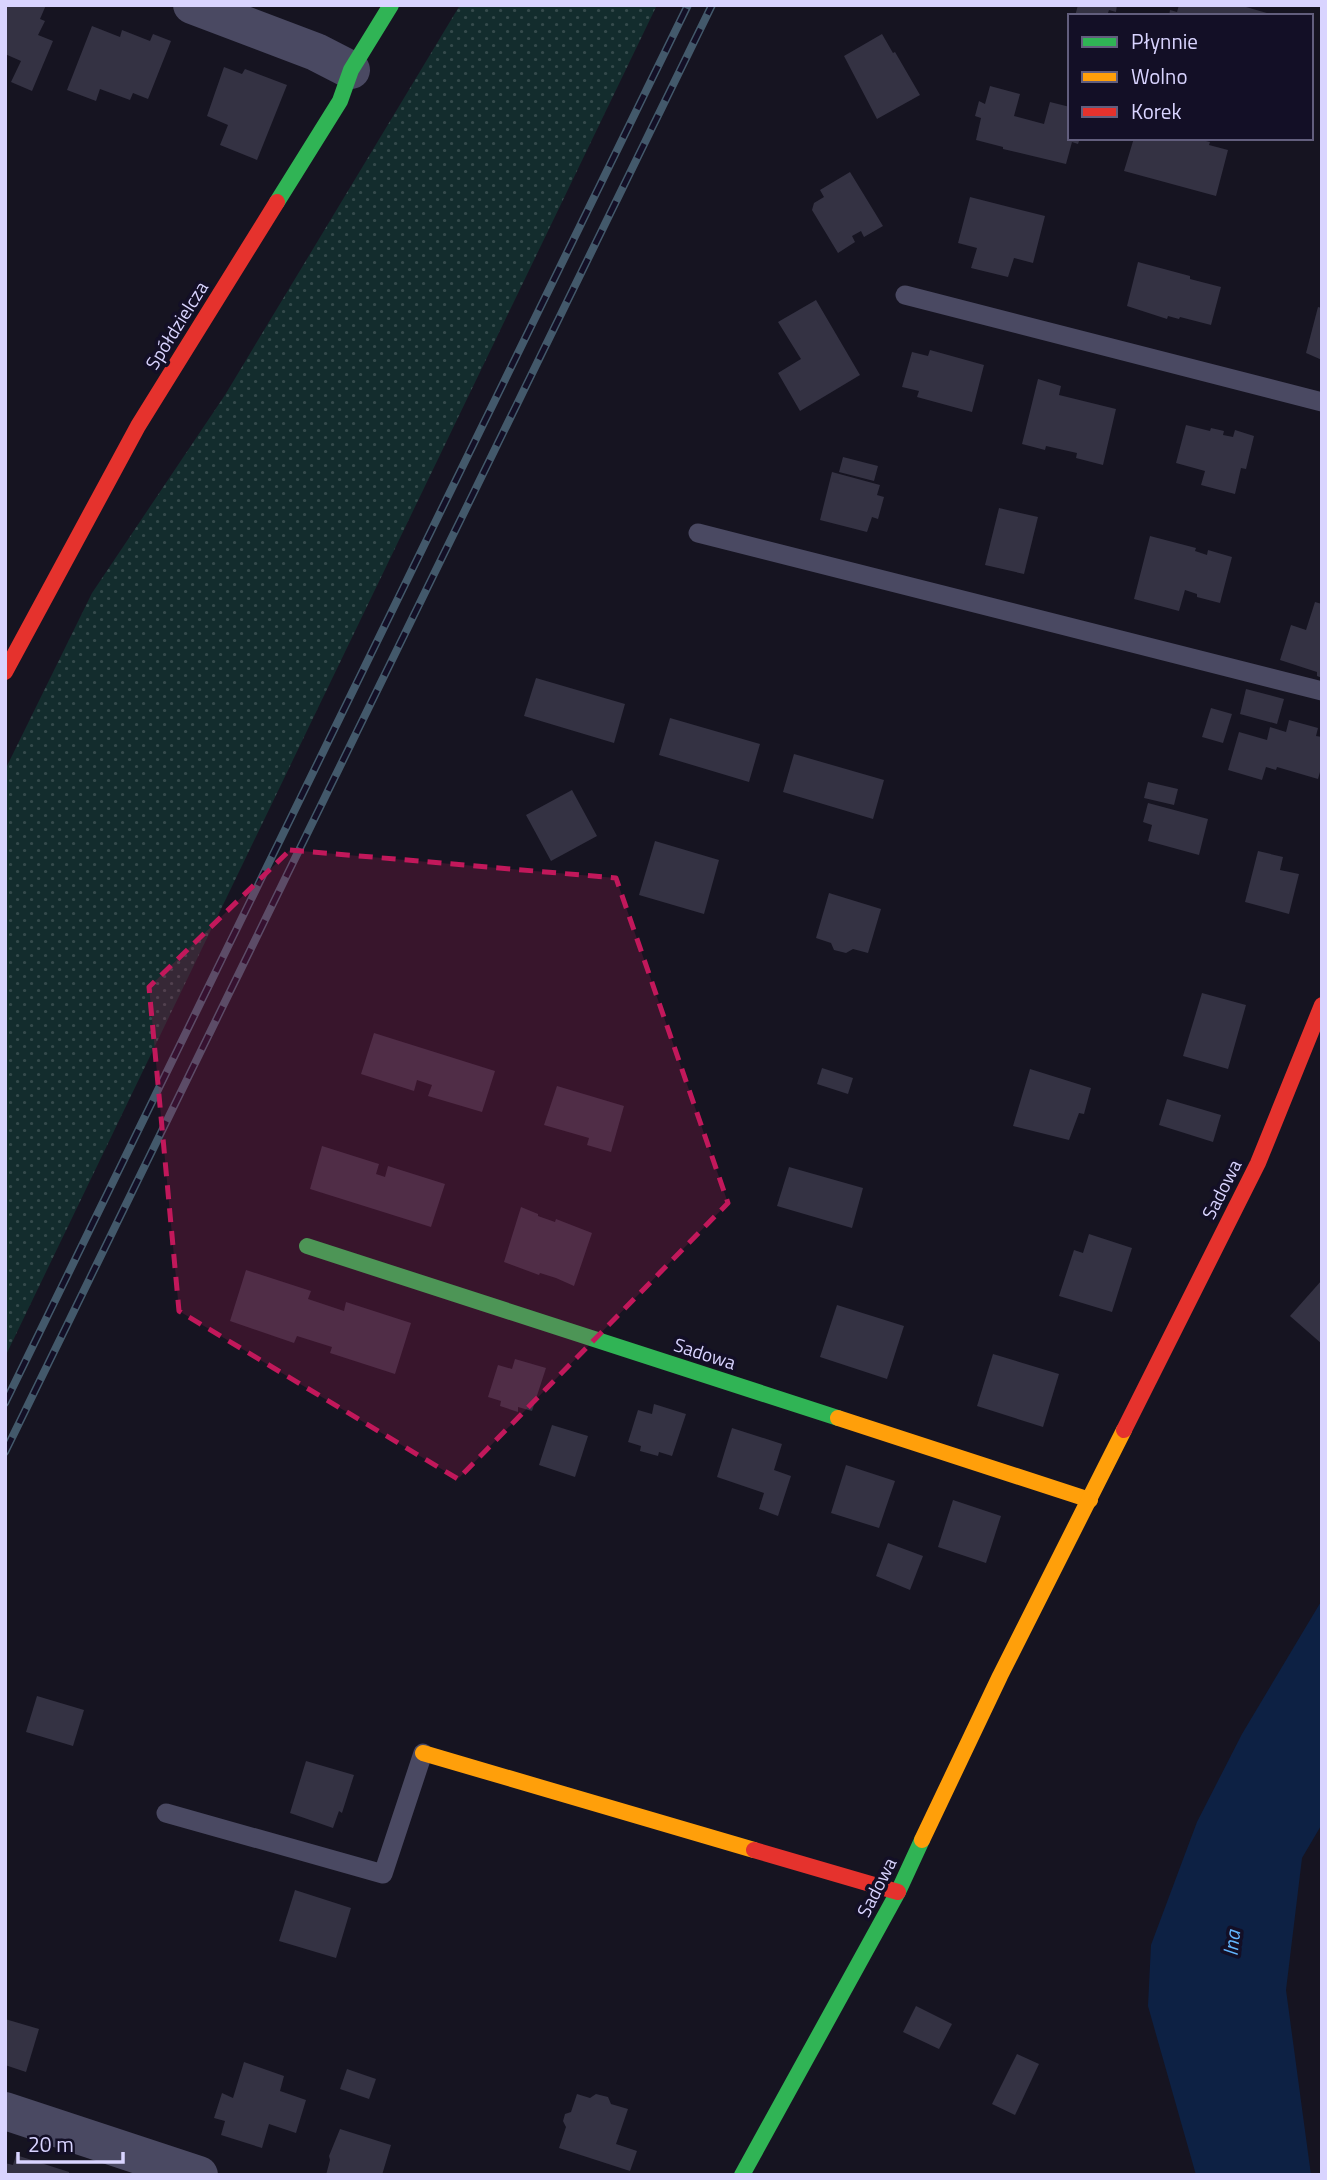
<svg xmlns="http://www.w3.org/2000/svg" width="1327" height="2180" font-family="'Titillium Web',sans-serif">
  <defs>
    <pattern id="grass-dots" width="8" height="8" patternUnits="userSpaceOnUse" patternTransform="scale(1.75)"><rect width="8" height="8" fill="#132c2d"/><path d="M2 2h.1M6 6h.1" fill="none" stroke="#354a4c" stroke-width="1.8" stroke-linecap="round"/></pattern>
  </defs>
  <rect width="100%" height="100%" fill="#161421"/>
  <!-- grass -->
  <polygon fill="url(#grass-dots)" points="460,5 657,5 5,1357 5,770 92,593 225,395"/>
  <!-- water -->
  <polygon fill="#0d2144" points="1322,1600 1322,1824 1302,1858 1286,1990 1311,2175 1196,2175 1148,2006 1151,1945 1197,1822 1242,1734"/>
  <!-- building -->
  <g fill="#343243">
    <polygon points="5,5 46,5 40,19 45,21 38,35 53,41 32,91 11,82 21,61 5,54"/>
    <polygon points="1078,5 1117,5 1116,12 1109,10 1107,16 1075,16"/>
    <polygon points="1179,5 1246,5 1246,7 1274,15 1169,16 1170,10 1177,12"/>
    <polygon points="92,26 120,37 122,30 150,41 153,34 171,41 148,99 133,93 130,100 100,89 96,101 67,90"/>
    <polygon points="882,34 893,53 895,52 920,95 877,119 844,56"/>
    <polygon points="224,67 242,74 245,69 287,85 257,160 220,145 228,125 207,116"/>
    <polygon points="990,86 1020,94 1014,116 1044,124 1050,102 1070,107 1070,138 1080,138 1078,144 1072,142 1066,164 1003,149 1003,147 976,140 981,118 975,116 979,101 985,104"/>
    <polygon points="1134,138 1194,138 1210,142 1209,145 1228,150 1216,196 1124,171"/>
    <polygon points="850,172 883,226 864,237 861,231 852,236 855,242 838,253 812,210 814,203 824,197 820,190"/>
    <polygon points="970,197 1045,216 1033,263 1014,258 1008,277 971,268 977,248 958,243"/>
    <polygon points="1138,262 1190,276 1190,279 1221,287 1211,325 1180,317 1179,319 1168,316 1167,319 1127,306"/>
    <polygon points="816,300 860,375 800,411 778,373 801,359 778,322"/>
    <polygon points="1318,307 1322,308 1322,360 1306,353"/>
    <polygon points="930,350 984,365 972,412 917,397 919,391 902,387 912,352 928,356"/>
    <polygon points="1038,379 1061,386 1059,395 1116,409 1103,465 1076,458 1077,453 1046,446 1045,450 1022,444"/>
    <polygon points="1186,425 1210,431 1211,428 1224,431 1223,435 1233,437 1235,430 1254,436 1246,469 1241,468 1235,494 1201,485 1205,471 1176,463"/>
    <polygon points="843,457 878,466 874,481 839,472"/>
    <polygon points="832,472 880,485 877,495 884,497 878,519 872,517 867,532 820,520"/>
    <polygon points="999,508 1038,517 1024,574 985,565"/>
    <polygon points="1150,536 1196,548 1195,551 1207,555 1208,550 1232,557 1220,603 1197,597 1197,594 1185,590 1179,611 1134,599"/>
    <polygon points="1315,602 1322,604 1322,678 1317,676 1317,672 1280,660 1291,625 1306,630"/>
    <polygon points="536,678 625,704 614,743 524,716"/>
    <polygon points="1246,689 1284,699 1277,724 1240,714"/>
    <polygon points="1211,708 1232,714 1223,743 1202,737"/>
    <polygon points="670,718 760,744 749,782 659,755"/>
    <polygon points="1289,720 1318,728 1316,736 1322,737 1322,765 1318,779 1277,767 1276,770 1266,767 1262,780 1228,770 1239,732 1267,740 1270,727 1286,732"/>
    <polygon points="794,754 884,780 873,819 783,792"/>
    <polygon points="1148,782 1178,789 1174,805 1144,798"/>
    <polygon points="572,790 597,836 551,861 526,815"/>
    <polygon points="1148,803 1208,819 1199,855 1148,841 1152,825 1143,822"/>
    <polygon points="655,841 719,860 704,914 639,895"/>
    <polygon points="1258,851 1283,857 1280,870 1299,874 1289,914 1245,902"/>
    <polygon points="829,893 881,909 868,953 853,949 846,953 834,950 831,943 816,938"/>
    <polygon points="1202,993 1246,1005 1228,1069 1183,1056"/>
    <polygon points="374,1033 495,1071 482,1112 428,1096 432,1085 417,1080 414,1091 361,1074"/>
    <polygon points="822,1068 853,1078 848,1094 817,1084"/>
    <polygon points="1030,1069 1091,1088 1084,1114 1079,1113 1069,1140 1013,1126"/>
    <polygon points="557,1086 624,1106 611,1152 587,1145 589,1138 544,1125"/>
    <polygon points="1167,1099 1221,1115 1213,1142 1159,1125"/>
    <polygon points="322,1146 379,1164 376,1174 385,1177 388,1166 445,1184 431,1227 310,1189"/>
    <polygon points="789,1167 863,1188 852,1228 777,1206"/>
    <polygon points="521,1207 538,1214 538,1216 555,1222 556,1219 592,1233 574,1286 556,1278 540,1273 539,1275 504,1262"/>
    <polygon points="1089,1234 1132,1248 1112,1312 1059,1296 1074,1250 1083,1253"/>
    <polygon points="246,1270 311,1291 308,1299 344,1311 346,1302 411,1323 395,1374 330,1353 332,1347 297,1336 294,1343 230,1321"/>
    <polygon points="1322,1280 1322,1344 1290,1316"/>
    <polygon points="837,1305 904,1326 887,1379 820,1357"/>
    <polygon points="993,1354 1059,1374 1043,1427 977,1406"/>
    <polygon points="515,1359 546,1368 532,1411 518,1407 518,1412 500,1406 501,1401 488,1397 498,1365 512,1369"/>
    <polygon points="654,1404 686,1414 672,1456 659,1452 658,1456 640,1451 641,1446 628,1442 638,1410 652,1414"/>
    <polygon points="552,1425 588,1436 575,1477 539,1465"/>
    <polygon points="732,1428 782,1444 774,1470 791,1476 778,1516 759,1509 764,1493 717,1477"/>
    <polygon points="846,1465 895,1481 879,1528 831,1513"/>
    <polygon points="953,1500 1001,1516 986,1563 938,1547"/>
    <polygon points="888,1543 923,1556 910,1590 876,1576"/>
    <polygon points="37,1696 84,1710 73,1746 26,1732"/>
    <polygon points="306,1761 354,1775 342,1813 339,1811 333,1828 290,1813"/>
    <polygon points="295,1890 351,1908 336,1958 279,1941"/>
    <polygon points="916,2006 952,2024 939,2049 903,2032"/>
    <polygon points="5,2019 39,2029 26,2072 5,2065"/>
    <polygon points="1017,2054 1039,2064 1015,2115 992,2104"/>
    <polygon points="244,2062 284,2076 280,2091 306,2100 296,2133 269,2124 262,2148 221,2135 225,2121 214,2118 222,2093 233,2098"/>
    <polygon points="347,2069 376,2079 369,2099 340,2089"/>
    <polygon points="577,2094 590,2098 596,2094 608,2097 611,2104 628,2109 616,2144 637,2151 630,2171 559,2148 566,2127 563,2121 565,2114 571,2112"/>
    <polygon points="340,2129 391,2145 382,2175 326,2175 330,2160 329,2156"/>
    <polygon points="16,2155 69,2172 69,2175 5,2175 5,2163 13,2165"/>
  </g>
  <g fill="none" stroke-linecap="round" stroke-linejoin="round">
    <!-- lane -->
    <g stroke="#4a4962" stroke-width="19">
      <polyline points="905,295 1322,402"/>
      <polyline points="698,533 1322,691"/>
      <polyline points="166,1813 383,1874 423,1753"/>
    </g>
    <!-- street -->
    <g stroke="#4a4962" stroke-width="38">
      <polyline points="192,5 316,52 351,70"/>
      <polyline points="5,2111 199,2175"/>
    </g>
    <!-- fast -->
    <g stroke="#30b455" stroke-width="16">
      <polyline points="277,202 340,101 351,70 391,5"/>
      <polyline points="307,1246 838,1418"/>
      <polyline points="742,2175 898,1892 922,1840"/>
    </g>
    <!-- slow -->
    <g stroke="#ff9f0a" stroke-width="16">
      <polyline points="838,1418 1090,1500"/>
      <polyline points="423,1753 754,1850"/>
      <polyline points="922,1840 1000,1676 1124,1430"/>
    </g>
    <!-- jam -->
    <g stroke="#e5322d" stroke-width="16">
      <polyline points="5,672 138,426 277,202"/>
      <polyline points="1124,1430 1258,1163 1322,1005"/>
      <polyline points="754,1850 898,1892"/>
    </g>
    <!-- rail casing -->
    <g stroke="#43596b" stroke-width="8">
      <g id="rail">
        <polyline points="5,1403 688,5"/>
        <polyline points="5,1452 712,5"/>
      </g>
    </g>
    <!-- rail -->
    <use href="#rail" stroke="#130f26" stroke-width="5" stroke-dasharray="16" stroke-linecap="butt"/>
  </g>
  <!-- marked area -->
  <path fill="#c2185b" fill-opacity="0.2" stroke="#c2185b" stroke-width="5" stroke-dasharray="14 9" stroke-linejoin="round" d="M290,850L616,878L728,1203L458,1479L179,1311L149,987Z"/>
  <g text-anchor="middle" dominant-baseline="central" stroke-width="7" stroke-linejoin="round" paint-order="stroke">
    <!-- street labels -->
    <g font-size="19" fill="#d9d4ff" stroke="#130f26">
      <text transform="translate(176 325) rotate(-58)">Spółdzielcza</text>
      <text transform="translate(1221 1189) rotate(-63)">Sadowa</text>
      <text transform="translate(705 1353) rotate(18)">Sadowa</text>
      <text transform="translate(876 1887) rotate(-63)">Sadowa</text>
    </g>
    <!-- water labels -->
    <g font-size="21" font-style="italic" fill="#62b6ff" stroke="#130f26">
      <text transform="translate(1231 1943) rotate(-84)">Ina</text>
    </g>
  </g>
  <!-- border -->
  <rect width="1327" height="2180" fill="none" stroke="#d9d4ff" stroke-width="14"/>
  <!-- legend -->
  <rect x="1068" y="14" width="245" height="126" fill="#130f26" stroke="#625e7d" stroke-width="2"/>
  <rect x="1082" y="37" width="35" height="10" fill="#30b455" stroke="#625e7d" stroke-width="2"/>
  <text x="1131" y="49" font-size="21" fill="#d9d4ff">Płynnie</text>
  <rect x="1082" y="72" width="35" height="10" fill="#ff9f0a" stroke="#625e7d" stroke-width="2"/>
  <text x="1131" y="84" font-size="21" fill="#d9d4ff">Wolno</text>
  <rect x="1082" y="107" width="35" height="10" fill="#e5322d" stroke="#625e7d" stroke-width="2"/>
  <text x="1131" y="119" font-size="21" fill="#d9d4ff">Korek</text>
  <!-- scale -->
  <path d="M18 2152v10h105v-10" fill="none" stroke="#d9d4ff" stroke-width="3.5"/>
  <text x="28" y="2152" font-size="21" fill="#d9d4ff" stroke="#130f26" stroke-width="5" paint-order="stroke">20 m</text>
</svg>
